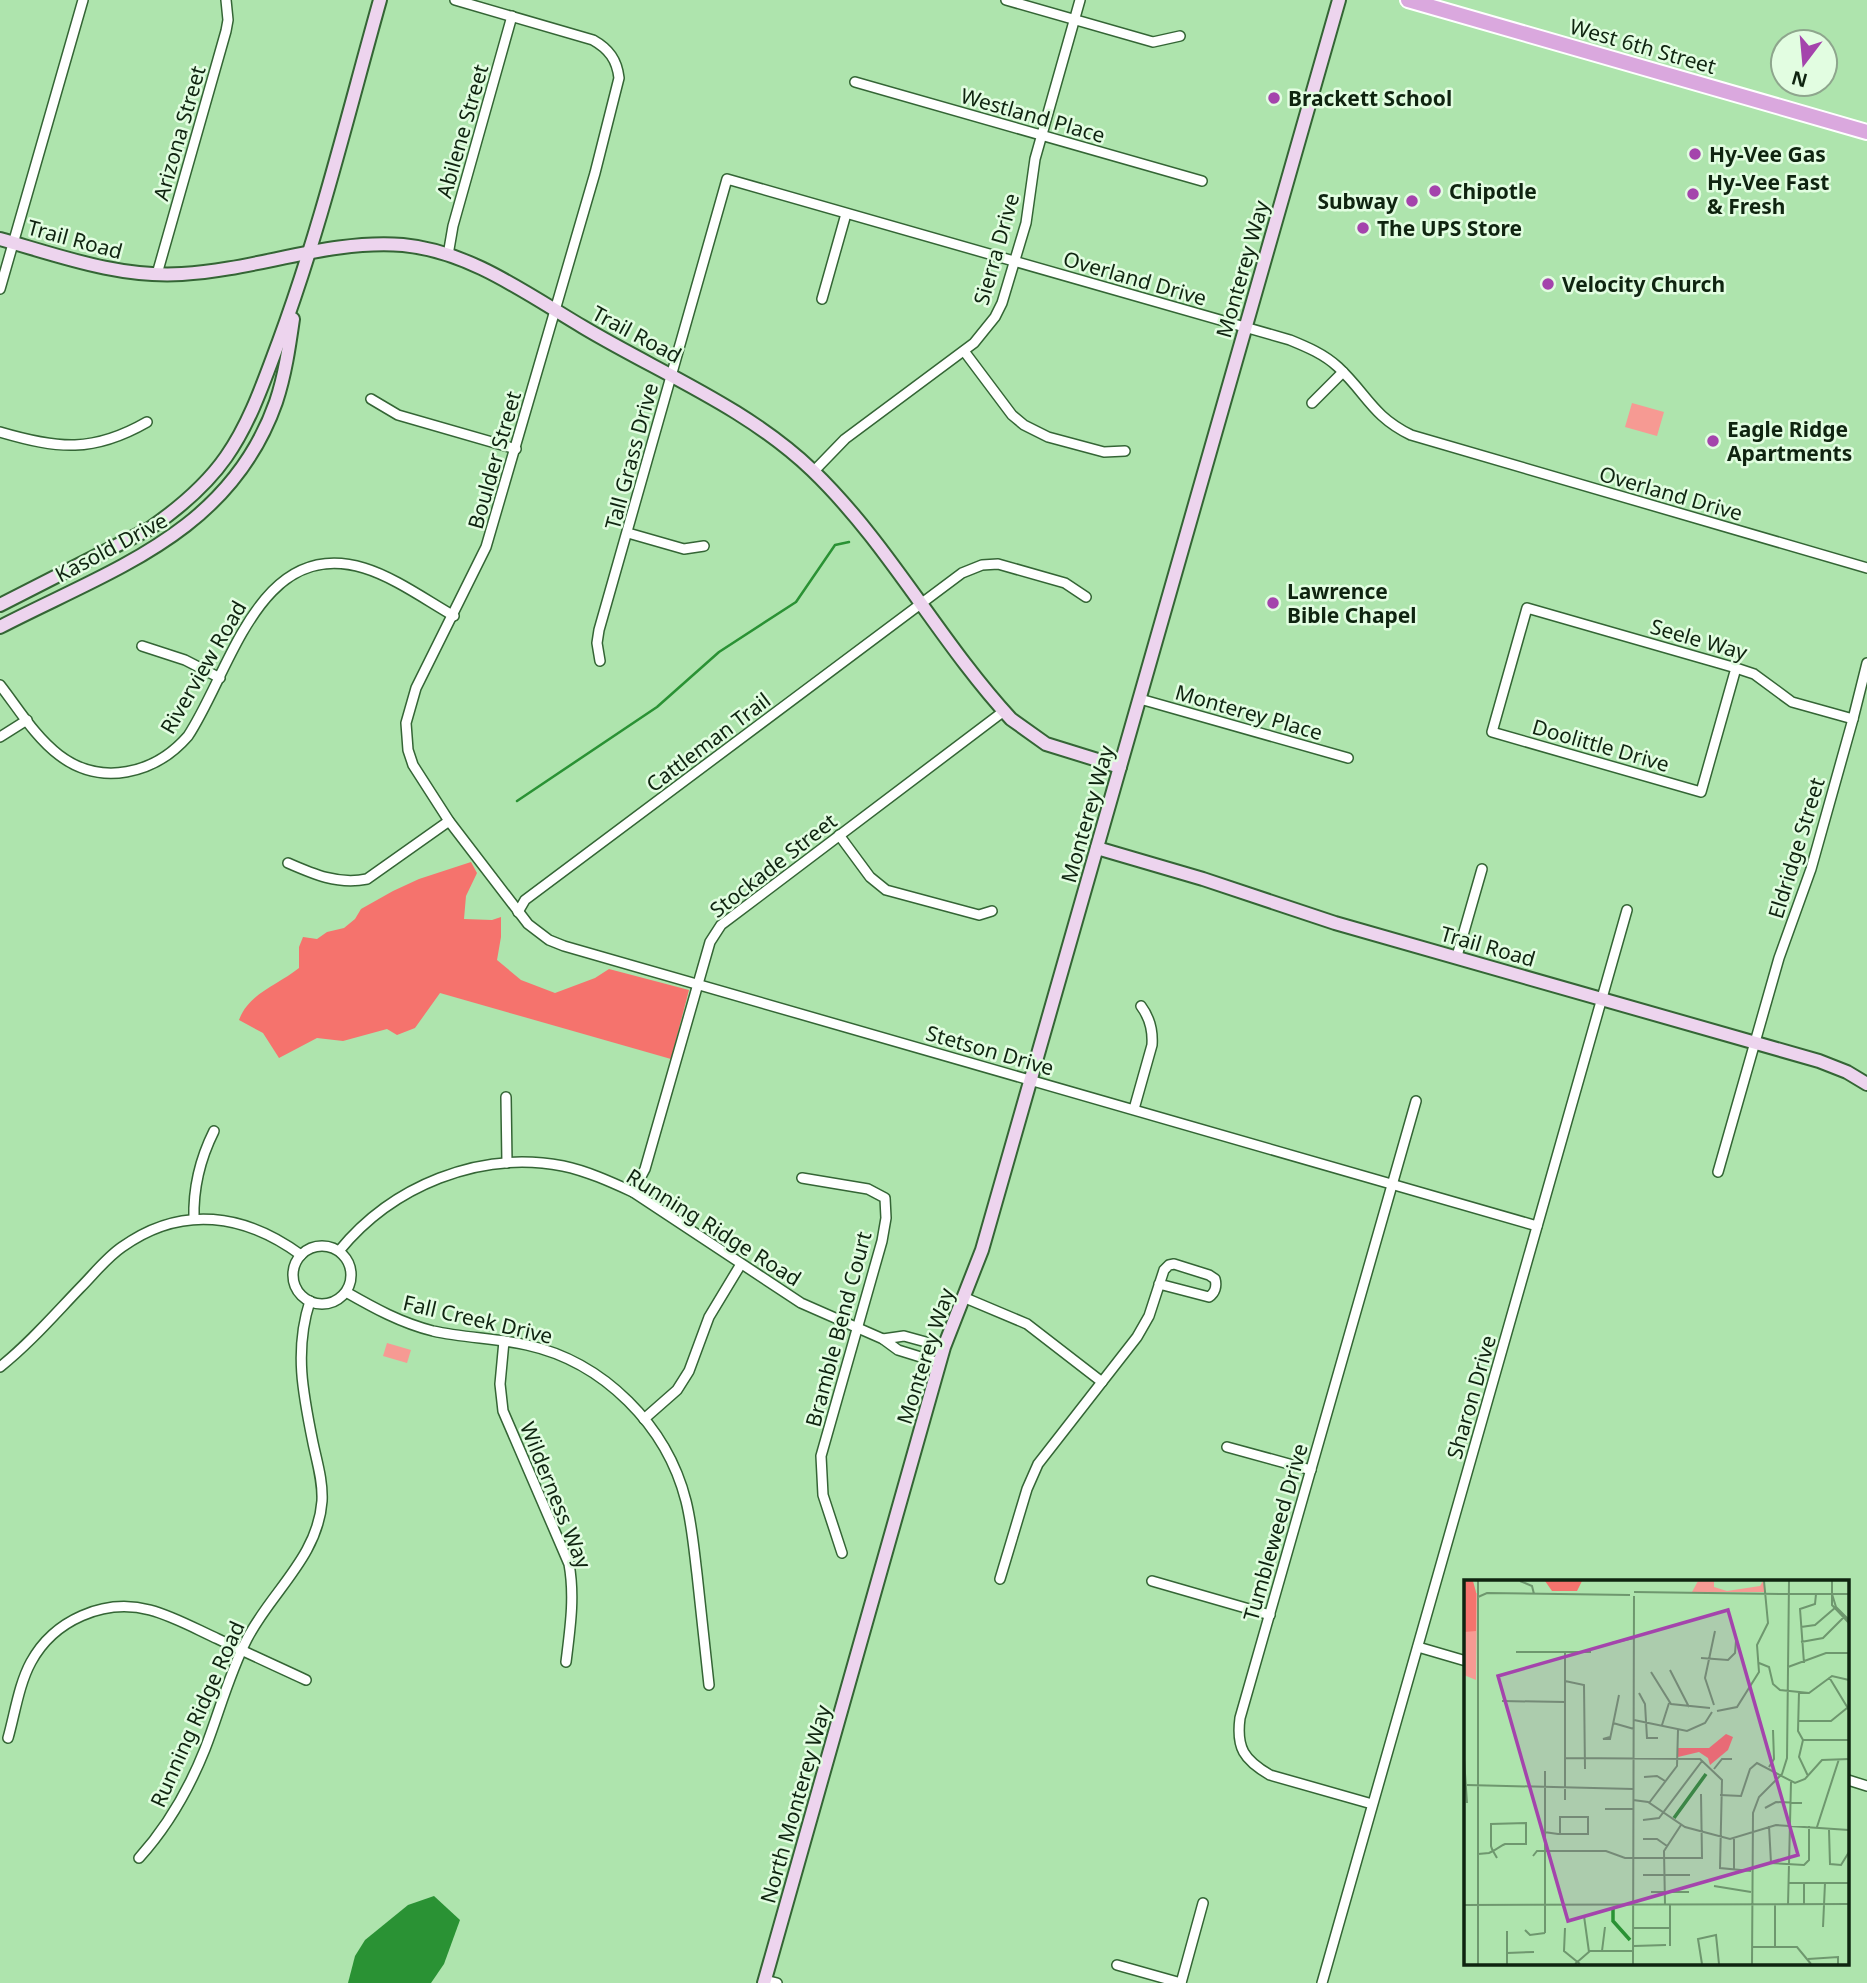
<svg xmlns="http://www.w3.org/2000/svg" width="1867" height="1983" font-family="'Noto Sans',sans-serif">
  <rect width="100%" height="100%" fill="#aee4ad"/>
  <!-- green -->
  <g fill="#f69a93">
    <polygon points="1632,403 1664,412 1657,436 1625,427"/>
    <polygon points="387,1343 411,1350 407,1363 383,1356"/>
  </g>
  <!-- forest -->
  <path fill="#f5736d" d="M471,862L477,873L466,896L464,919L492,920L501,917V937L497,960L521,980L555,993L595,978L609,969L689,990L671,1059L440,993L415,1028L397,1035L387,1029L343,1041L317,1038L279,1058L263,1033L239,1020C249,993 278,985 299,968V947L303,937L317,939L327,932L344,928L355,919L361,909L393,891L419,879Z"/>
  <!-- water -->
  <polygon fill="#2a9234" points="434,1896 460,1920 444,1964 431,1983 348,1983 355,1956 365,1940 408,1905"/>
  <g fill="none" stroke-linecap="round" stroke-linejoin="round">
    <!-- stream -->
    <polyline stroke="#2a9234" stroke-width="2.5" points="517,801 657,707 719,652 796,602 835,545 849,542"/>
    <!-- street casing -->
    <g stroke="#346535" stroke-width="12">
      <g id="street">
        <path d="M455,0L593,40C609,49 617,60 619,78L595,173L486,547L416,688L406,723L408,750L413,765L449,821L528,924L549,940L564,946L1537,1226"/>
        <polyline points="1006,0 1153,42 1180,36"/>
        <polyline points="855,82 1202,181"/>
        <polyline points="448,255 453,226 512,16"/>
        <polyline points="157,274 226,31 228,20 226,0"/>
        <polyline points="0,289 83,0"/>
        <polyline points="822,299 846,214"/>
        <polyline points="964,351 1012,415 1024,425 1048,437 1104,452 1125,451"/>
        <polyline points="371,399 398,415 516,449"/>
        <polyline points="1312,403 1343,372"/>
        <path d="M0,432C58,449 93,453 147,422"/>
        <polyline points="814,471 845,439 974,343 995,317 1002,303 1026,223 1035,159 1080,0"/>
        <polyline points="628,533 684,549 704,546"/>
        <polyline points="142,646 185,660 220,678"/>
        <path d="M600,661L597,643L599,630L727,179L1290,340C1307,347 1324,354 1338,367C1367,394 1372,416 1411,435L1867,568"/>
        <polyline points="1736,668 1701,792 1492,732 1527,608 1736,668 1754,674 1792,702 1853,719"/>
        <path d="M0,685C18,708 35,737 59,755C101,787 155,774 188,736C231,671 259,536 364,568C394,577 426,600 454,616"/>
        <polyline points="1140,699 1348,758"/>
        <polyline points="0,737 27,720"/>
        <polyline points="839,835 870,877 886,890 979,915 992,911"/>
        <path d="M288,863C313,874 338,885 367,879L449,821"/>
        <polyline points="518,912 525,900 962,573 982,565 998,564 1065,583 1086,597"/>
        <polyline points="1457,956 1482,869"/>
        <polyline points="506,1097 507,1163"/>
        <path d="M1134,1109L1152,1045C1153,1030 1150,1018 1141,1006"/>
        <polyline points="1718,1172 1779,958 1811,869 1853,719 1867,663"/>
        <polyline points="802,1178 868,1189 885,1198 886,1218 882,1241 821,1456 823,1495 842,1553"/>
        <polyline points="633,1192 645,1169 710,942 721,925 1004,711"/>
        <path d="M194,1219C193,1187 200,1159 214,1131"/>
        <circle cx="322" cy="1275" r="29"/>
        <path d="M339,1251C392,1186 479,1150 563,1166C587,1171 611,1182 633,1192L801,1303L883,1339L898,1350L940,1363"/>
        <path d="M346,1292C374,1308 401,1323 433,1331C464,1338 496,1338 527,1345C604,1362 667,1426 686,1501C692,1525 694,1550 697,1574C701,1611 705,1648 709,1685"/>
        <polyline points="963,1297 1027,1324 1102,1382"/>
        <polyline points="883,1339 904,1336 944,1347"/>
        <path d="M504,1341L500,1384L503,1411L569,1564C575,1597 570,1629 566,1662"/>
        <path d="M0,1367C30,1343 54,1315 80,1288C94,1274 106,1258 122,1247C182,1204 245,1214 301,1255"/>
        <polyline points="644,1419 677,1390 689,1371 709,1317 741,1264"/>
        <polyline points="1227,1447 1311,1470"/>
        <path d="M1000,1579L1027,1489L1038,1464L1137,1337L1149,1316L1164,1270L1169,1265L1174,1264L1209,1275L1215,1279C1217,1286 1215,1293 1209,1297L1159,1284"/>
        <polyline points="1152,1581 1270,1615"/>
        <polyline points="1418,1647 1466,1661"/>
        <path d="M8,1738C15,1713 19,1684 31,1662C54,1620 104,1598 150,1610C173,1616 196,1629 218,1639C247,1653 276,1666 306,1680"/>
        <polyline points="1848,1780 1867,1786"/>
        <path d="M1372,1804L1270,1775C1244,1760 1236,1748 1240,1718L1416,1101"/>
        <path d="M139,1858C168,1826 189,1789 205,1749C219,1713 229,1674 247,1639C271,1592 318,1557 322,1501C323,1481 317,1462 313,1443C303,1394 294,1350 310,1301"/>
        <polyline points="1117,1965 1181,1983"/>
        <polyline points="765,1980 777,1983"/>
        <polyline points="1181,1983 1203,1903"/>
        <polyline points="1322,1983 1627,910"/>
      </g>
    </g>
    <!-- secondary casing -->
    <g stroke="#346535" stroke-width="16">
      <g id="secondary">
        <path d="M0,239C60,256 119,278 182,274C256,270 329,239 403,245C469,251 527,294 583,327C660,373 746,407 812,470C889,544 939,641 1011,719L1046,744L1120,767"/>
        <path d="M0,605L149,529C178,509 205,487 226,457C250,423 264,381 279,341C320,230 348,114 380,0"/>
        <path d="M0,627C112,569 230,533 276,402C285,375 289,347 293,319"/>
        <polyline points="1097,848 1203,879 1335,923 1819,1061 1847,1072 1867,1084"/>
        <polyline points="764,1983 944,1347 982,1250 1339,0"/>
      </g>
    </g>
    <!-- primary casing -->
    <g stroke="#fff" stroke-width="18">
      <polyline id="primary" points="1408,0 1867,132"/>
    </g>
    <!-- street -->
    <use href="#street" stroke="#fff" stroke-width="9"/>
    <!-- secondary -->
    <use href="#secondary" stroke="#edd4ee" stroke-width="12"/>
    <!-- primary -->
    <use href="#primary" stroke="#daa8de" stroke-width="14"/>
  </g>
  <!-- markers -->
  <g fill="#a444ac" stroke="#e2fde1" stroke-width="2.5">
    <circle cx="1274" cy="98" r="7"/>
    <circle cx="1695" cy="154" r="7"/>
    <circle cx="1435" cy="191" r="7"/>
    <circle cx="1693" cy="194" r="7"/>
    <circle cx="1412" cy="201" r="7"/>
    <circle cx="1363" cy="228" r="7"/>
    <circle cx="1548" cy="284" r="7"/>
    <circle cx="1713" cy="441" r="7"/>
    <circle cx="1273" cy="603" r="7"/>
  </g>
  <g text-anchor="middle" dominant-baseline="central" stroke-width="5" stroke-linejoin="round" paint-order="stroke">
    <!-- street labels -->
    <g font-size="21" fill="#0f2410" stroke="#e2fde1">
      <text transform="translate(1643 46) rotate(16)">West 6th Street</text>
      <text transform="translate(1033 115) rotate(16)">Westland Place</text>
      <text transform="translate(462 131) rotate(-74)">Abilene Street</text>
      <text transform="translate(179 133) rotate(-74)">Arizona Street</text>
      <text transform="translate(75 239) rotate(15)">Trail Road</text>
      <text transform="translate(996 249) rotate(-74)">Sierra Drive</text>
      <text transform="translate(1242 269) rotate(-74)">Monterey Way</text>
      <text transform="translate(1135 278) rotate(16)">Overland Drive</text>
      <text transform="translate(637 334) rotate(28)">Trail Road</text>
      <text transform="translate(631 456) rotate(-75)">Tall Grass Drive</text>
      <text transform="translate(494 460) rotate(-74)">Boulder Street</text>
      <text transform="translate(1671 493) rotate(16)">Overland Drive</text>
      <text transform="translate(111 547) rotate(-28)">Kasold Drive</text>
      <text transform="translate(1699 639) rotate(16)">Seele Way</text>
      <text transform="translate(203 667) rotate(-60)">Riverview Road</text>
      <text transform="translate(1249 712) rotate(16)">Monterey Place</text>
      <text transform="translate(708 742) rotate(-37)">Cattleman Trail</text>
      <text transform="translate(1601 745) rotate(16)">Doolittle Drive</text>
      <text transform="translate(1087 814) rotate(-74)">Monterey Way</text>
      <text transform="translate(1796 848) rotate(-73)">Eldridge Street</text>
      <text transform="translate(773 865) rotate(-38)">Stockade Street</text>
      <text transform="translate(1488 946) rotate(16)">Trail Road</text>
      <text transform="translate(990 1050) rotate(16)">Stetson Drive</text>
      <text transform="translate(714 1227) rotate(32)">Running Ridge Road</text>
      <text transform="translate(478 1319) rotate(13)">Fall Creek Drive</text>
      <text transform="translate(838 1329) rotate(-75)">Bramble Bend Court</text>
      <text transform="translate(925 1356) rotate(-72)">Monterey Way</text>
      <text transform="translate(1471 1397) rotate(-74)">Sharon Drive</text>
      <text transform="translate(556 1495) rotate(68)">Wilderness Way</text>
      <text transform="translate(1275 1532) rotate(-74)">Tumbleweed Drive</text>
      <text transform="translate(197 1714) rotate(-66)">Running Ridge Road</text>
      <text transform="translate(795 1804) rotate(-74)">North Monterey Way</text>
    </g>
    <!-- poi labels -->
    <g font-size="21" font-weight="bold" fill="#0f2410" stroke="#e2fde1" text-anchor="start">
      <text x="1288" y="98">Brackett School</text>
      <text x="1709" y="154">Hy-Vee Gas</text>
      <text x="1707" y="182">Hy-Vee Fast<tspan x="1707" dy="24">&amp; Fresh</tspan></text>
      <text x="1449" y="191">Chipotle</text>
      <text x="1398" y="201" text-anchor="end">Subway</text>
      <text x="1377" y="228">The UPS Store</text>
      <text x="1562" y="284">Velocity Church</text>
      <text x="1727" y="429">Eagle Ridge<tspan x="1727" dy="24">Apartments</tspan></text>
      <text x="1287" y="591">Lawrence<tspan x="1287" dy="24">Bible Chapel</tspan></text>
    </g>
  </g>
  <!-- overview -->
  <g transform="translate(1464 1580)">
    <rect width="385" height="385" fill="#aee4ad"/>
    <path d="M234,1H250V7L263,11L296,6L299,1L302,12H228ZM0,13H13L12,100L0,95Z" fill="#f69a93"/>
    <path d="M0,1H9L12,12V51L0,52ZM81,1H118L113,11H88ZM262,154L269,157L264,170L246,185L244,178L235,172L214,177V168H245Z" fill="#f5736d"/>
    <path fill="none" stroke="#2a9234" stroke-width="3.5" d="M210,238L242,194M149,329V341L166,360"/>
    <path fill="none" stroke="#6e976e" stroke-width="2" d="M14,1V384M56,1L68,6L70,14M368,1V25L385,43M170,12L322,14M322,14H385M368,14L372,27L385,40M14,17L23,13L166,15M337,47L351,45L372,27M337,62L359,58L381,36M148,63L170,58M52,72H127M101,72V220M237,78L264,80L271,73L272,61M295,83L305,87L309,104L316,110L345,113L368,96L385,100M340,83L336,29L351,24L352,14M324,87L362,73H385M206,90L225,127M187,92L207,124L246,128M365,97L385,130M101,101L120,105L121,189M335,112L334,151L339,160L335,177L344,196M175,113L181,124L183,158H194M38,121L101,122M250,125L241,98L251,51M253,131L273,127L295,92L293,65L304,43L300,1M170,140L223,151L241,143L248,132M334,141H367L383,128M149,143L170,149M198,145L205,123M146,157L139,159H146L155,115M339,160H385M101,178L236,179L258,200L256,288L287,291M0,179L3,223M305,187L310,179L309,150M250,189L258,179H268M81,191V353M180,197L193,196L201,201M3,205L169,209M256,215L277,216L286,189L293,183L331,203L341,199L358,180L385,179M169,220L184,222L221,247L266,259L312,245L385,250M185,223L213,186L214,150M301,228L312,222L338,223M141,229H169M179,240L195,238L238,181M305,246L307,283L340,285L345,280V246M353,247L375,179M365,250L366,284L377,285L385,272M80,252L94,254H124V237H96V254M179,259H193L203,266M270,259V291M14,274L25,273L29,271L39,265L41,264H62V243L27,244V266L28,269L29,271L33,278M69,276L73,271H142L161,278H238L237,214M179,295H226M324,303H385M250,306L287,312M187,312H225M201,324L200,271L217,245M206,324V366M311,324V367M0,325L385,324M324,325L327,202M340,325V303M120,336L125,372M359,347L361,303M101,348L100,371L116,384M170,348H206M61,350L66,355L81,353M170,366L202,365M288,367H333L347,384M138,371L141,347M43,373L70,372M344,379L374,377V384M43,384V351M111,384L126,371H169M169,384L170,16M238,384L234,359L252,355L255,384M288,384L289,233L295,217L318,194L323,178L325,1"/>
    <path fill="#a444ac" fill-opacity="0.15" stroke="#a444ac" stroke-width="3.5" d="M264,30L334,275L104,341L34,96Z"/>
    <rect width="385" height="385" fill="none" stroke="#0f2410" stroke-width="3.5"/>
  </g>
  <!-- north arrow -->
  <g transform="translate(1804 63) rotate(196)"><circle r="33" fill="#e2fde1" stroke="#8ea68d" stroke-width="2"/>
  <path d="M0-5L12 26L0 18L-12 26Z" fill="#a444ac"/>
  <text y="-10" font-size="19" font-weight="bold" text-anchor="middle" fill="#0f2410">N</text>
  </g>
</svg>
